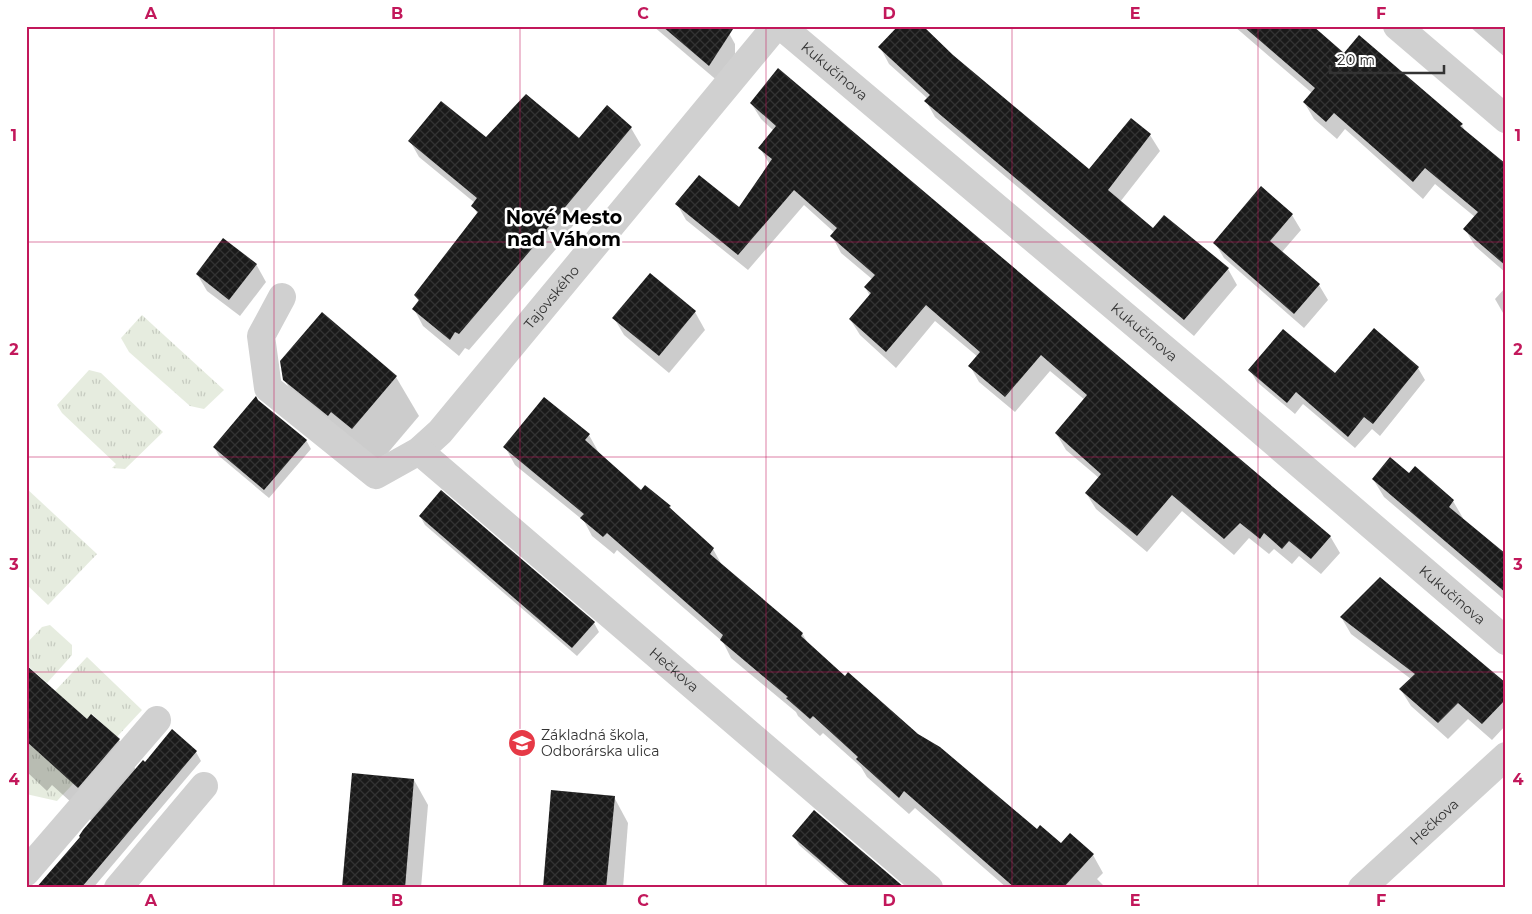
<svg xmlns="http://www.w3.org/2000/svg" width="1532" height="914" font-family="Montserrat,sans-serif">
  <defs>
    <pattern id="grass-tufts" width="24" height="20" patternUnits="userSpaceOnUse" patternTransform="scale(1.25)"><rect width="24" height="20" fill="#e6ecdf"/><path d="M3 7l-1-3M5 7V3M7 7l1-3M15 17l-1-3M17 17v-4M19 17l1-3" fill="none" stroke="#c6cbc0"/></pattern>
    <pattern id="building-cross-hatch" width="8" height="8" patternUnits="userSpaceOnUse" patternTransform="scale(1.25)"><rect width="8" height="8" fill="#1a1a1a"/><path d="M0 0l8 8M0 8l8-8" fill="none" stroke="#333"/></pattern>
  </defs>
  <rect width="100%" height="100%" fill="#fff"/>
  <!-- grass -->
  <g fill="url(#grass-tufts)">
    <polygon points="142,315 224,390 204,409 190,406 129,352 121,338"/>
    <polygon points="89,370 101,373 163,432 125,469 112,468 116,464 62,413 57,405"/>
    <polygon points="26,488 97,554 48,605 26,584"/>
    <polygon points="50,625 72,645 72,655 47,683 26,664 26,644 42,627"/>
    <polygon points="87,657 142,710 57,801 26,794 26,741 109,730 92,714 87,719 55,691"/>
  </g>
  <!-- shadow -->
  <g fill="#0003">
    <polygon points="653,26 725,26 735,44 735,54 720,83"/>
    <polygon points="1234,26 1311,26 1344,55 1462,125 1466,133 1506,166 1506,273 1475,246 1465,229 1475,217 1435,184 1423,199 1345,129 1337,139 1314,119 1304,102 1312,93"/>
    <polygon points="1469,26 1506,26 1506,58"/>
    <polygon points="880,47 952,55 1089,171 1131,119 1150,135 1160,151 1120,202 1154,230 1228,269 1237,285 1194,336 935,117 926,101 928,99 889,64"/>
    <polygon points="751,103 1330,536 1340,553 1321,574 1299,556 1292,564 1274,549 1269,554 1249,538 1234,555 1182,511 1147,552 1096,509 1086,493 1099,478 1066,450 1056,433 1085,400 1050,371 1015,412 979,382 970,366 978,357 935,321 896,368 860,335 850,319 870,296 865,287 872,279 841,253 832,236 835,233 804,205 748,270 686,220 677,204 739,209 770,165 760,148 774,131 761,119"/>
    <polygon points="631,128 641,145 555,247 556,249 469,350 465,348 459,356 423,326 414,309 419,302 415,295 478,215 473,206 475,203 419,157 410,141 486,138 579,140"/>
    <polygon points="1292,215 1301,230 1282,252 1319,285 1328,300 1304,328 1224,258 1215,243"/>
    <polygon points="256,264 266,282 240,316 207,291 197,274"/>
    <polygon points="650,275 695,312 705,330 669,373 624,335 614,318"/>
    <polygon points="1506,287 1506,318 1495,299"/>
    <polygon points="1418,368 1425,380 1380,436 1372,429 1355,448 1303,404 1295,414 1257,382 1250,370 1335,375"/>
    <polygon points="396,377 419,416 375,468 307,420 284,379"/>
    <polygon points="589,435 599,453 641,492 670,507 673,512 713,549 723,567 802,633 809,645 845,678 1037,830 1061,845 1093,855 1103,873 1097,879 1106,888 1007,888 915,808 909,814 867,777 861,767 823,733 820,736 798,716 796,712 731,658 723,642 617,550 614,554 592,536 584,521 515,465 505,447"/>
    <polygon points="306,440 311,449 269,498 219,456 214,447"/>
    <polygon points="1409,475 1453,501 1463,518 1462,520 1506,556 1506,601 1384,497 1373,479"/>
    <polygon points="420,516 594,623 599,632 577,656 425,525"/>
    <polygon points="1341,617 1506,685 1506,725 1492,740 1468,719 1448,739 1411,706 1401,690 1411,679 1351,634"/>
    <polygon points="26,665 87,721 119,740 136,770 145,764 196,752 201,761 93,888 37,888 81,837 92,821 52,785 47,791 26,771"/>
    <polygon points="414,780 428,805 421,888 343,888"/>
    <polygon points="614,797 628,823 623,888 544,888"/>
    <polygon points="794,836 903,888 842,888 845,885 799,845"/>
  </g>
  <!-- building -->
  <g fill="url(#building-cross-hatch)">
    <polygon points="662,26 735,26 709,66"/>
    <polygon points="898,26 923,26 953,55 1089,169 1131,118 1151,134 1108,190 1153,228 1164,215 1229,268 1184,320 924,101 930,95 878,47"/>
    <polygon points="1243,26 1313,26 1344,53 1359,35 1463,124 1460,126 1506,164 1506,266 1463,229 1478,212 1425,168 1413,182 1334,113 1326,122 1303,102 1315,88"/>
    <polygon points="778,68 1331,536 1311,559 1289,541 1282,549 1264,533 1260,539 1240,523 1224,539 1172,495 1137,536 1085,493 1101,474 1055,433 1087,395 1041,355 1005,397 968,366 980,352 926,305 886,352 849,319 871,293 864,287 875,275 830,236 837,228 794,190 738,255 675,204 699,175 739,207 772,159 758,148 776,126 750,103"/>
    <polygon points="526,94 579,138 607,105 632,127 546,230 547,231 459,334 455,332 450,340 412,309 419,300 414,295 478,212 471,206 477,198 408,141 441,101 486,137"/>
    <polygon points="1261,186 1293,214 1270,241 1320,284 1294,314 1213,243"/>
    <polygon points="223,238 257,264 229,300 196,274"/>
    <polygon points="650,273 696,311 659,356 612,318"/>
    <polygon points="322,312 397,376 352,429 331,412 328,416 283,380 280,361"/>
    <polygon points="1374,328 1419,367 1373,424 1364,417 1348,437 1296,392 1287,403 1248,370 1283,329 1335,373"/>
    <polygon points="256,396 258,400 307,440 264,490 213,447"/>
    <polygon points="544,397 590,434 585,440 641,490 645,485 671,506 669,507 714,548 710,554 803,633 801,636 845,676 848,672 918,734 940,747 1037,829 1040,825 1061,843 1070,833 1094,854 1063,888 1015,888 904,791 899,798 856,759 858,757 813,716 810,719 786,698 788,697 720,640 723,635 607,533 603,537 580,518 584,514 503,447"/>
    <polygon points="1390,457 1409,473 1415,466 1454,500 1449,507 1506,554 1506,593 1372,479"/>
    <polygon points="441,490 595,622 572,648 419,516"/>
    <polygon points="1380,577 1506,683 1506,699 1482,724 1458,703 1438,723 1399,689 1415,674 1340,617"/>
    <polygon points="26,665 87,719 91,714 120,739 78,788 26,741"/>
    <polygon points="172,729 197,751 93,874 81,888 36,888 80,837 79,836 83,830 143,760 145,762"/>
    <polygon points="352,773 414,779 405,888 342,888"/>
    <polygon points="551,790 615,796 606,888 543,888"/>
    <polygon points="814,810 905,888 852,888 792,836"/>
  </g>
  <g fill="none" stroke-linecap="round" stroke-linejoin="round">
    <!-- minor -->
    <g stroke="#d0d0d0" stroke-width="28">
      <path id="s1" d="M781,26L1212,389L1506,641"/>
      <polyline points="1397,26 1506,119"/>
      <path id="s2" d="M282,297L261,336L268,388L376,475L419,451L440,432L776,26"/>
      <path id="s3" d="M419,451L929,888"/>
      <polyline points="26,872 157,720"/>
      <polyline points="118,888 204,786"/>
      <path id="s4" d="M1362,888L1506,756"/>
    </g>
  </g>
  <!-- grid -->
  <path fill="none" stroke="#c2185b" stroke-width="1" stroke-opacity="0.55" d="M274,26V888M520,26V888M766,26V888M1012,26V888M1258,26V888M26,242H1506M26,457H1506M26,672H1506"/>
  <!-- icons -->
  <defs>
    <g id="school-disc" transform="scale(1.4375)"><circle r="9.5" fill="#e63946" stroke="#fff"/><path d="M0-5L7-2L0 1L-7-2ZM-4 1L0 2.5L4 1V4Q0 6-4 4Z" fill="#fff"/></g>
  </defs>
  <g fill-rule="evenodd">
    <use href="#school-disc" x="522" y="743"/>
  </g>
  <g text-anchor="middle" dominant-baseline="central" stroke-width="5" stroke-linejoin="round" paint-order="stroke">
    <!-- street labels -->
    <g font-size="14" fill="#333" stroke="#fff">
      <text stroke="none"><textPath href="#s1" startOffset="70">Kukučínova</textPath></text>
      <text stroke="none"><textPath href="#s2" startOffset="488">Tajovského</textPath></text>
      <text stroke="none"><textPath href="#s1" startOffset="475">Kukučínova</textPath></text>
      <text stroke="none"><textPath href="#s1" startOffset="880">Kukučínova</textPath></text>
      <text stroke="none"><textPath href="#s3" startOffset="336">Hečkova</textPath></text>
      <text stroke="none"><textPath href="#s4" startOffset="98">Hečkova</textPath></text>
    </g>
    <!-- poi labels -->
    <g font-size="14" fill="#333" stroke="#fff" text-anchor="start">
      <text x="541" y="735">Základná škola,<tspan x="541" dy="16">Odborárska ulica</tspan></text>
    </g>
    <!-- district labels -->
    <g font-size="19" font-weight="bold" fill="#000" stroke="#fff">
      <text x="564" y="217">Nové Mesto<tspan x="564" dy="22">nad Váhom</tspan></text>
    </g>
  </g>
  <!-- border -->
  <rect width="1532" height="914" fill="none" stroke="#ffffff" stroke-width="55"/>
  <!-- scale -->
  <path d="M1330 65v8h114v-8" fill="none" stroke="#333333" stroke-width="2.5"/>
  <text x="1337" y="65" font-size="15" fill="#333333" stroke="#ffffff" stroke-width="4" paint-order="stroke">20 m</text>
  <rect x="28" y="28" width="1476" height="858" fill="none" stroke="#c2185b" stroke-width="2"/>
  <g font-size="16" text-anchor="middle" font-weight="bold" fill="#c2185b">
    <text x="151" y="19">A</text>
    <text x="397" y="19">B</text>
    <text x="643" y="19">C</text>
    <text x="889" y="19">D</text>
    <text x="1135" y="19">E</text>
    <text x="1381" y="19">F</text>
    <text x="14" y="141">1</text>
    <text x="1518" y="141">1</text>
    <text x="14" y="355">2</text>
    <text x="1518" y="355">2</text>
    <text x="14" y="570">3</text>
    <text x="1518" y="570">3</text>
    <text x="14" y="785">4</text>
    <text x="1518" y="785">4</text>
    <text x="151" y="906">A</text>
    <text x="397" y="906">B</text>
    <text x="643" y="906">C</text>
    <text x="889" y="906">D</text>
    <text x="1135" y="906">E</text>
    <text x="1381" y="906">F</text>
  </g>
</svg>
